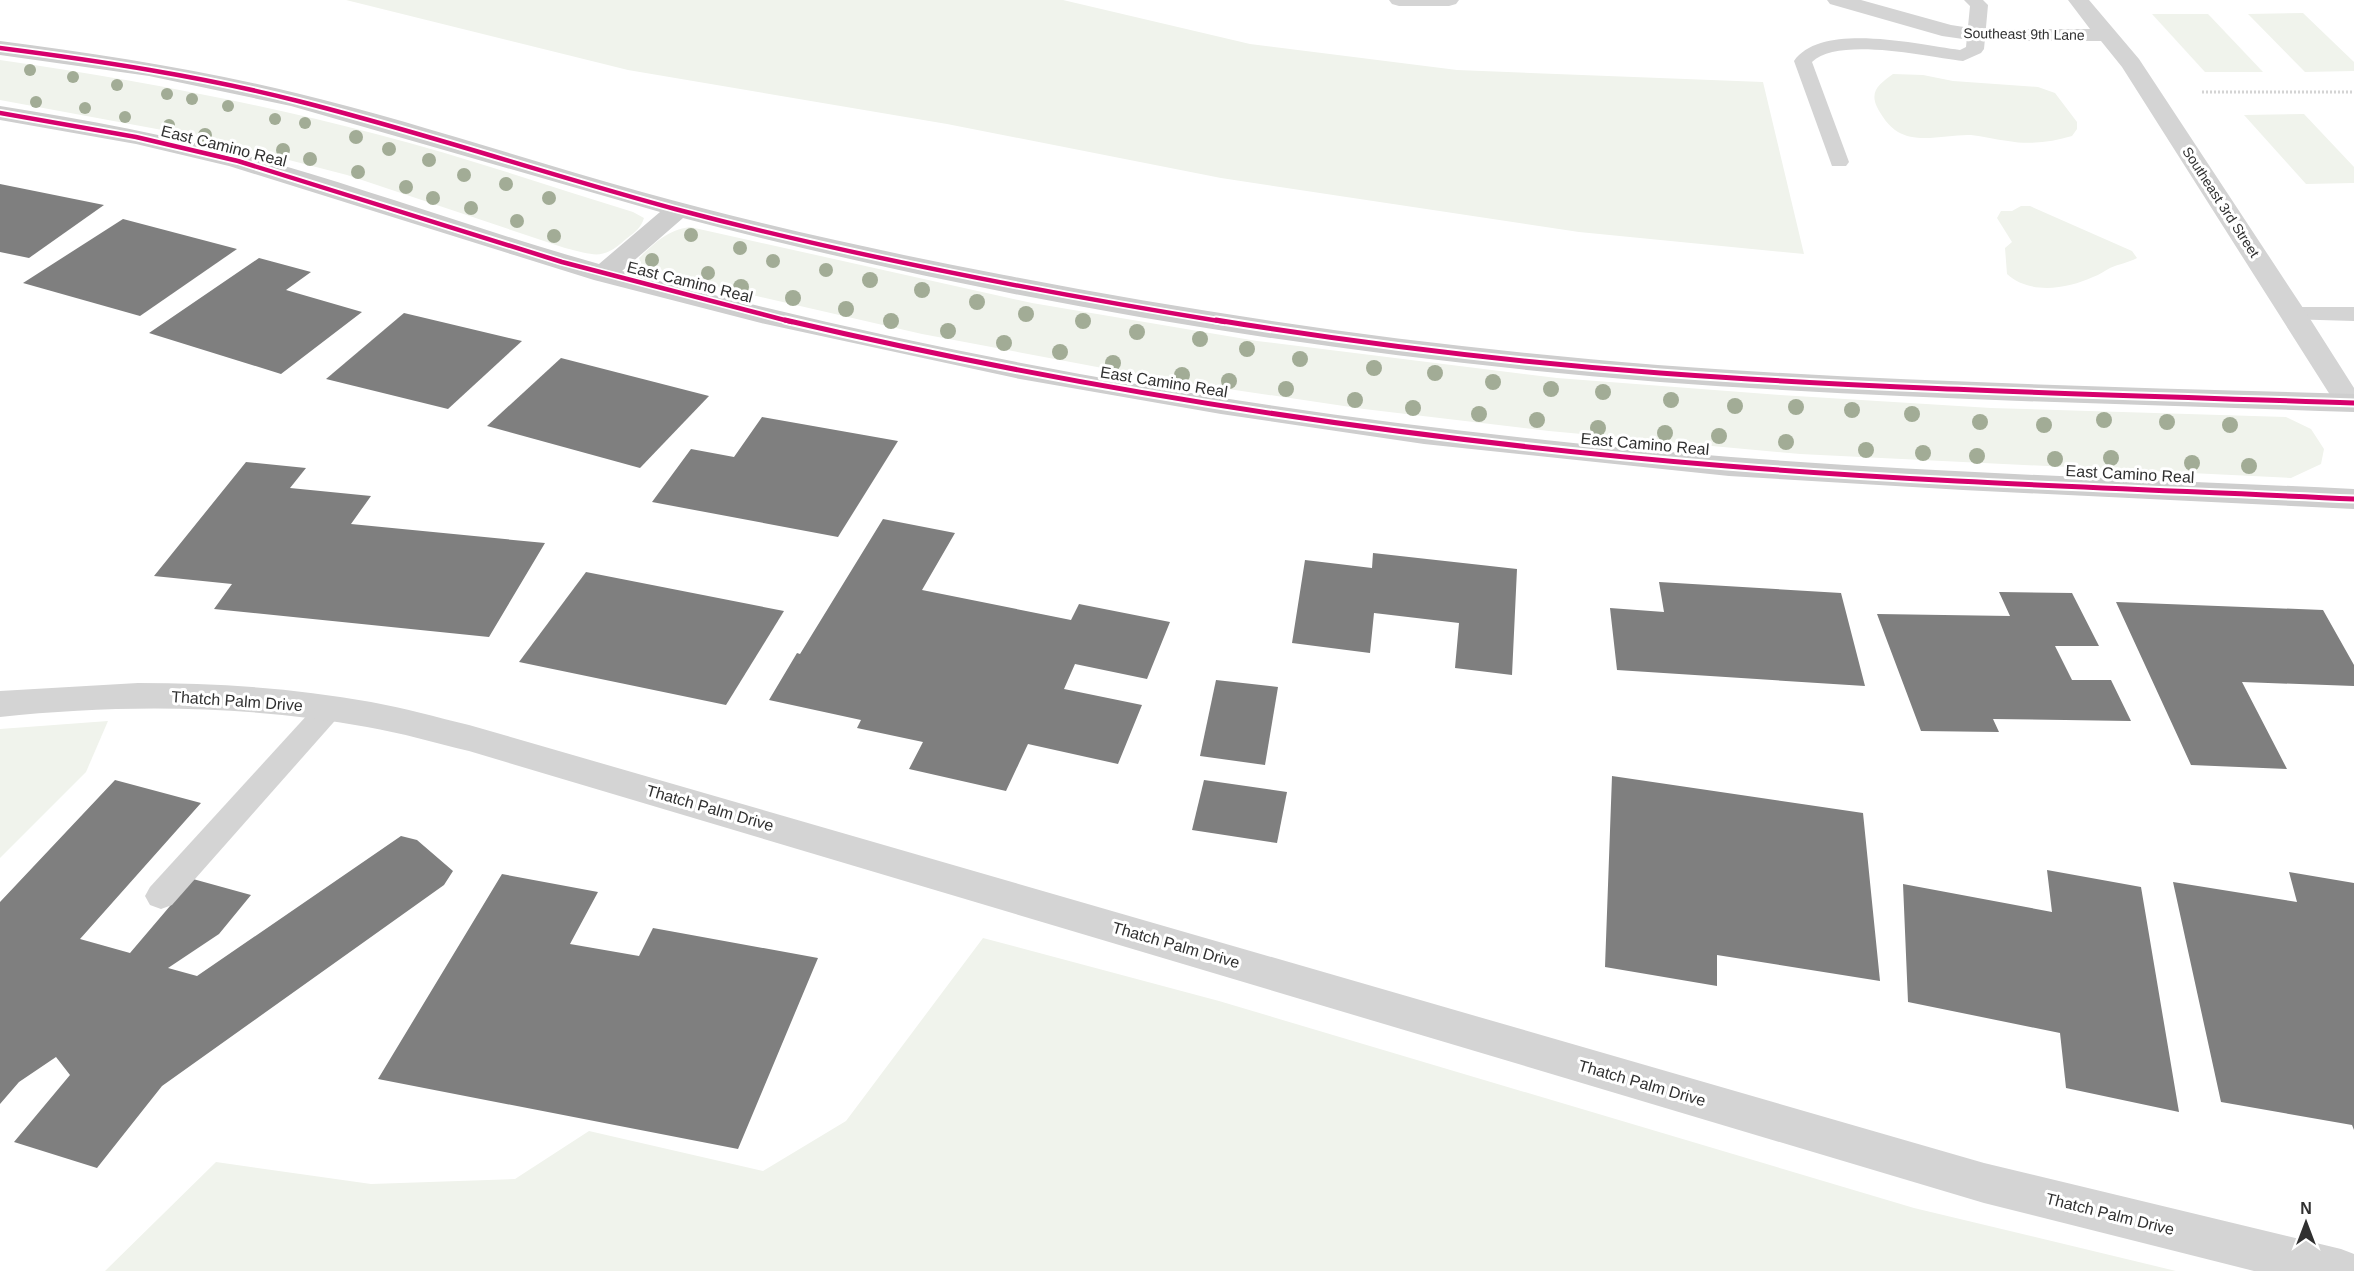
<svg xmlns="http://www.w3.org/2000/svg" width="2354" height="1271" font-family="Arial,sans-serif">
  <rect width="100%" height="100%" fill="#fff"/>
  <!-- green -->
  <g fill="#f0f3ec">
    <polygon points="346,0 1063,0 1250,44 1457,70 1763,82 1804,254 1579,232 1221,178 947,124 628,70"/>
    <polygon points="2303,13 2354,62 2354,71 2305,72 2248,14"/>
    <polygon points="2152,14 2208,14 2263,72 2205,72"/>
    <path d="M0,60C127,78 252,102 376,134C462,156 548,186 633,212L644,218C641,228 635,232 626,239C602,261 595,255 565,248L347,175L200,137L0,100Z"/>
    <path d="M1893,74L1923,75L1953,81L2038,87L2055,93L2077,122V129L2072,136C2052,142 2029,145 2008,141C1996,140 1983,136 1971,135C1949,134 1918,144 1898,132C1889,127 1881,115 1877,107C1869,90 1881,83 1893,74Z"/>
    <polygon points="2304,114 2354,167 2354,183 2306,184 2244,115"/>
    <path d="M2021,206H2030L2132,251L2137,258C2128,263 2118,264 2110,268C2104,271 2099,275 2093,277C2067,289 2030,295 2007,274L2005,248L2012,242L1997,218L2001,211H2012Z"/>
    <path d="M690,227L1032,303L1257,341L1557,378L1780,395L1991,408L2286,417L2311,429L2324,449L2321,464L2291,478L1800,454L1549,431L1364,409L1161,379L922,334L657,273L642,266L639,258C655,243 667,230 690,227Z"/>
    <polygon points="108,721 86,772 0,858 0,729"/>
    <polygon points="983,938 1219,1001 1914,1208 2176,1271 105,1271 216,1162 371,1184 515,1179 589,1131 763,1171 846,1121"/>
  </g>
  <!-- building -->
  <g fill="#7f7f7f">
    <polygon points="0,184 104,205 29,258 0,252"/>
    <polygon points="123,219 237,249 140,316 23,283"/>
    <polygon points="259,258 311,272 286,290 362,312 281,374 149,333"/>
    <polygon points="404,313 522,341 448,409 326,379"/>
    <polygon points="561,358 709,396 640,468 487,426"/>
    <polygon points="762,417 898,441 838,537 652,502 691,449 734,457"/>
    <polygon points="246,462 306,468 290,488 371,496 351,524 545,543 489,637 214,609 232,584 154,576"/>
    <polygon points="883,519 955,533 922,590 1071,620 1079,604 1170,622 1147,679 1075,664 1064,689 1142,705 1118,764 1028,744 1006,791 909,769 923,742 857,728 861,720 769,700 797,653 800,654"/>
    <polygon points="1373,553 1517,569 1512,675 1455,668 1459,623 1374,613 1370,653 1292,643 1305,560 1372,568"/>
    <polygon points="586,572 784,611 726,705 519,662"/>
    <polygon points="1659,582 1841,593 1865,686 1617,670 1610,608 1664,612"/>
    <polygon points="1999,592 2072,593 2099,646 2055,646 2072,680 2111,680 2131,721 1993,719 1999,732 1921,731 1877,614 2010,616"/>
    <polygon points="2116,602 2323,610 2354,665 2354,686 2242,682 2287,769 2191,765"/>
    <polygon points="1216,680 1278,687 1265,765 1200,756"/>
    <polygon points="1612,776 1863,813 1880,981 1717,955 1717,986 1605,967"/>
    <polygon points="115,780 201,803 80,939 130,953 193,879 251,895 219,934 168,968 197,976 401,836 417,840 453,871 444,885 162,1086 97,1168 14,1142 70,1075 56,1057 19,1082 0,1104 0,902"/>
    <polygon points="1204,780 1287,792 1277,843 1192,830"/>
    <polygon points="2047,870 2141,887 2179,1112 2066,1088 2060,1033 1908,1002 1903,884 2052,912"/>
    <polygon points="2289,872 2354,883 2354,1130 2352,1125 2221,1102 2173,882 2297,902"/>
    <polygon points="502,874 598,892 570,944 639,956 653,928 818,958 738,1149 378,1079"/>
  </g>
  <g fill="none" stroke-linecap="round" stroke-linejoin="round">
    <!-- path -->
    <polyline stroke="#d4d4d4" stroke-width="3" stroke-dasharray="2 2" stroke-linecap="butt" points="2202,92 2354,92"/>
    <!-- lane -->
    <g fill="#d4d4d4" fill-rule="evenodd">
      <path d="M1964,0H1983L1988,5L1984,49L1981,53L1963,61C1929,57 1838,36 1812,62L1849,162L1846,166H1832L1794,61C1822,21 1919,45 1960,50L1966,47L1970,6Z"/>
      <polygon points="2294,307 2354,307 2354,321 2286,319 2283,314 2286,309"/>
      <polygon points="330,698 340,701 344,708 340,715 172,905 161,909 150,905 145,896 150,887 320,701"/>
    </g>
    <!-- street -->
    <g fill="#d4d4d4" fill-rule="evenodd">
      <polygon points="1389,0 1459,0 1456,4 1449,6 1399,6 1392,4"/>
      <polygon points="1827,0 1861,0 1951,25 1977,29 2090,29 2068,0 2089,0 2139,59 2307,314 2354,388 2354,410 2339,409 2122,67 2101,41 1977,41 1942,36 1830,4"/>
      <path d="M138,683C216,683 294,688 371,702C404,708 436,717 469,725L1984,1163L2341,1249L2354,1254V1271H2254L1984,1203L469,751C435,743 402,733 367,727C245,705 123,704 0,717V691Z"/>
    </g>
    <!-- secondary -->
    <path fill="#cecece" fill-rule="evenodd" d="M0,41C99,54 198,69 296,93C412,121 526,160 642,192C761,225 883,252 1004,275C1220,317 1439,348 1658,365C1890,382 2122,387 2354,394V412C2123,404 1891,399 1660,382C1331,356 1002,302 683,218L622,271C984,369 1358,428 1731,457C1938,473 2146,479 2354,489V509L1963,490L1729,476L1424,444L1221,414L1020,379L761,323L594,280L229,166L136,144L0,120V106C94,121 189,139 281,165C387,196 492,234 599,264L660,212L291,106L149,76L0,55Z"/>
    <!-- cycleway-far1 casing -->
    <g stroke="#fff" stroke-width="8">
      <g id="cycleway-far1">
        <path d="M0,48C100,61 200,76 298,101C425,133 549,175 675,209C856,257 1040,292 1225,322"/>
        <polyline points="0,113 136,137 238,161 562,262 792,322"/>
      </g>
    </g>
    <!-- cycleway casing -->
    <g stroke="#fff" stroke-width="9">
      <g id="cycleway">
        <path d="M785,320C1095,393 1410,440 1727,466C1936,483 2145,489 2354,499"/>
        <path d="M1216,320C1363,344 1512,362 1660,373C1891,390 2123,395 2354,403"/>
      </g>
    </g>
    <!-- cycleway-far1 -->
    <use href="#cycleway-far1" stroke="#d6006c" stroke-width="4.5"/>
    <!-- cycleway -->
    <use href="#cycleway" stroke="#d6006c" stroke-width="5"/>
  </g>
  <!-- trees -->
  <g fill="#a2ac96">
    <circle cx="30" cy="70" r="6"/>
    <circle cx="73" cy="77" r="6"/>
    <circle cx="117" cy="85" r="6"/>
    <circle cx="167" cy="94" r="6"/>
    <circle cx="192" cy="99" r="6"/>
    <circle cx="36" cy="102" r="6"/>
    <circle cx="228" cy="106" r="6"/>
    <circle cx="85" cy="108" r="6"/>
    <circle cx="125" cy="117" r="6"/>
    <circle cx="275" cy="119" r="6"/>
    <circle cx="305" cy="123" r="6"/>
    <circle cx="169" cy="125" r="6"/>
    <circle cx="205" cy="135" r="7"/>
    <circle cx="356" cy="137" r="7"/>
    <circle cx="389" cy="149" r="7"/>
    <circle cx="283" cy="150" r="7"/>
    <circle cx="310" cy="159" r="7"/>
    <circle cx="429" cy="160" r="7"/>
    <circle cx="358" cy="172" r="7"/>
    <circle cx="464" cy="175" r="7"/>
    <circle cx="506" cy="184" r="7"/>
    <circle cx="406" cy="187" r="7"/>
    <circle cx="433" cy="198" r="7"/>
    <circle cx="549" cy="198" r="7"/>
    <circle cx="471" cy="208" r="7"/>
    <circle cx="517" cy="221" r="7"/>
    <circle cx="691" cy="235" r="7"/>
    <circle cx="554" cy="236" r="7"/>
    <circle cx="740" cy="248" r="7"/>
    <circle cx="652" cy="260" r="7"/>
    <circle cx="773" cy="261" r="7"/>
    <circle cx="826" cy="270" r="7"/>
    <circle cx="708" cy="273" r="7"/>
    <circle cx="870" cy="280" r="8"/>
    <circle cx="741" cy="287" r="8"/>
    <circle cx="922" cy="290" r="8"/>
    <circle cx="793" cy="298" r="8"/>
    <circle cx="977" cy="302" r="8"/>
    <circle cx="846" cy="309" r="8"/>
    <circle cx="1026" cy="314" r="8"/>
    <circle cx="891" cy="321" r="8"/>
    <circle cx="1083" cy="321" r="8"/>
    <circle cx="948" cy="331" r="8"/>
    <circle cx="1137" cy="332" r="8"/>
    <circle cx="1200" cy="339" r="8"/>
    <circle cx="1004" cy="343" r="8"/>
    <circle cx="1247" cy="349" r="8"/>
    <circle cx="1060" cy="352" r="8"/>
    <circle cx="1300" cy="359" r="8"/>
    <circle cx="1113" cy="363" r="8"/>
    <circle cx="1374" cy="368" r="8"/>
    <circle cx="1435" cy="373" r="8"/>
    <circle cx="1182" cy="375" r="8"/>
    <circle cx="1229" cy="381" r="8"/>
    <circle cx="1493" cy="382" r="8"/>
    <circle cx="1286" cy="389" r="8"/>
    <circle cx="1551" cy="389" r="8"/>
    <circle cx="1603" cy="392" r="8"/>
    <circle cx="1355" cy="400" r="8"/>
    <circle cx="1671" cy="400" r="8"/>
    <circle cx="1735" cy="406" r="8"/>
    <circle cx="1796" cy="407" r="8"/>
    <circle cx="1413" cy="408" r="8"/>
    <circle cx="1852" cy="410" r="8"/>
    <circle cx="1479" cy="414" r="8"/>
    <circle cx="1912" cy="414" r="8"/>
    <circle cx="1537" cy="420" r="8"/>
    <circle cx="2104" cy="420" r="8"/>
    <circle cx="1980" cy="422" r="8"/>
    <circle cx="2167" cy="422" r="8"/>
    <circle cx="2044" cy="425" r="8"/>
    <circle cx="2230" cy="425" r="8"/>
    <circle cx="1598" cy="428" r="8"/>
    <circle cx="1665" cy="433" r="8"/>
    <circle cx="1719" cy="436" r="8"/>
    <circle cx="1786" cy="442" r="8"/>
    <circle cx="1866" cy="450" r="8"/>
    <circle cx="1923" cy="453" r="8"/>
    <circle cx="1977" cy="456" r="8"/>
    <circle cx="2111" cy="458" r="8"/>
    <circle cx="2055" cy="459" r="8"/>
    <circle cx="2192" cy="463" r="8"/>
    <circle cx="2249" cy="466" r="8"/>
  </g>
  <g text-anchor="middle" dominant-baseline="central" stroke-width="6" stroke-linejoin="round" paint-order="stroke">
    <!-- far-street labels -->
    <g font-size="14" fill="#303030" stroke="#fff">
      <text transform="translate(2024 34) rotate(1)">Southeast 9th Lane</text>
      <text transform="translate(2221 202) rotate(57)">Southeast 3rd Street</text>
    </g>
    <!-- street labels -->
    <g font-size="16" fill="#303030" stroke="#fff">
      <text transform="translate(224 146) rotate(14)">East Camino Real</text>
      <text transform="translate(690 282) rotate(14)">East Camino Real</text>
      <text transform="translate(1164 382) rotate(9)">East Camino Real</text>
      <text transform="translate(1645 444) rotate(5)">East Camino Real</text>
      <text transform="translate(2130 474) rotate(3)">East Camino Real</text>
      <text transform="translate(237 701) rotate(4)">Thatch Palm Drive</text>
      <text transform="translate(710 808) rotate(16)">Thatch Palm Drive</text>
      <text transform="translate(1176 945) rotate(16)">Thatch Palm Drive</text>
      <text transform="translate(1642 1083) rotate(16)">Thatch Palm Drive</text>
      <text transform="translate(2110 1214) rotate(14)">Thatch Palm Drive</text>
    </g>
  </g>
  <!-- north arrow -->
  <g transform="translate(2306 1223)" stroke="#ffffff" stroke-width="4.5" paint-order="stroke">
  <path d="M0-4.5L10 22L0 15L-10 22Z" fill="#303030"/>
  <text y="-9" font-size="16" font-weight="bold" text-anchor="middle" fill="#303030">N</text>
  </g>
</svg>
